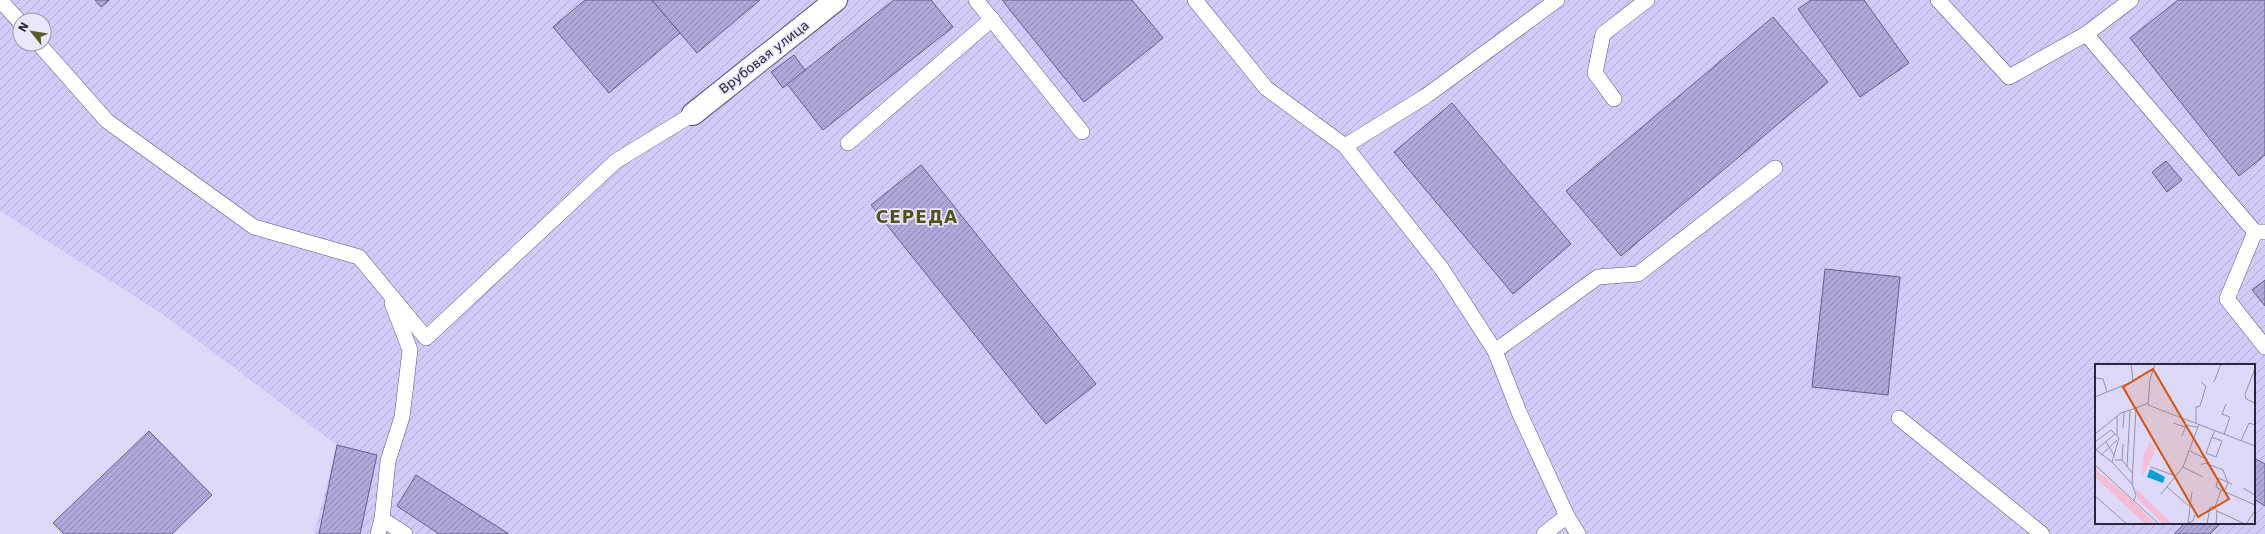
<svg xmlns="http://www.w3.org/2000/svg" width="2265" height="534" font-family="'DejaVu Sans',sans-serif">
  <defs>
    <pattern id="industrial-furrows" width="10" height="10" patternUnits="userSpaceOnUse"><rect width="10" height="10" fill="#d1cbf9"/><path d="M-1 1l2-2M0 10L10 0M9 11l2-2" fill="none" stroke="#b3aed6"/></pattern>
    <pattern id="building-hatch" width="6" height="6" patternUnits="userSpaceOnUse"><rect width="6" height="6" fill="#afa8da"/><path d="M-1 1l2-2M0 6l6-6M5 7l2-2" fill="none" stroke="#8e89b2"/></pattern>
  </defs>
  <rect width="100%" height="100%" fill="#ddd9f8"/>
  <!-- industrial -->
  <path fill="url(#industrial-furrows)" fill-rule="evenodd" d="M0,0H2265V534H314L337,445L161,313L0,211ZM20,20H44V44H20ZM2096,365H2254V523H2096Z"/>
  <!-- building -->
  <g fill="url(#building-hatch)" stroke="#655e8b">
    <polygon points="95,0 109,0 101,7"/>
    <polygon points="585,0 652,0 680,33 609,93 553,27"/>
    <polygon points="652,0 760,0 697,53"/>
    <polygon points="894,0 931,0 953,27 823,130 787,84"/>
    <polygon points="1002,0 1132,0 1163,38 1084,102"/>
    <polygon points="1811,0 1864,0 1909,63 1860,97 1798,9"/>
    <polygon points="2178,0 2265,0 2265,155 2239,176 2130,38"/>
    <polygon points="1773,17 1828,82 1621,256 1566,191"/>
    <polygon points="794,55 805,70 783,88 771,72"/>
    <polygon points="1452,103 1571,244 1513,294 1394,152"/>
    <polygon points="2166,161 2182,180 2167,192 2152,172"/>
    <polygon points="921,165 1096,384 1046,424 871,205"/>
    <polygon points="1825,269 1900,277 1888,395 1812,387"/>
    <polygon points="2265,280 2265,306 2252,290"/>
    <polygon points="149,431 212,495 172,534 64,534 53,523"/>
    <polygon points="337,445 377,455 360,534 319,534"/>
    <polygon points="2254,458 2265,464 2265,506 2254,499"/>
    <polygon points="416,475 509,534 439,534 397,506"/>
    <polygon points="2185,523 2221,523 2210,534 2174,534"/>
  </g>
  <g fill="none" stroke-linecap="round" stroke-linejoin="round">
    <!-- lane casing -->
    <g stroke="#5a537f" stroke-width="16">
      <g id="lane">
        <polyline points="0,0 20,22"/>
        <polyline points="976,0 1082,132"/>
        <polyline points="1195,0 1266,88 1345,146 1442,269 1495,351 1519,412 1567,516 1578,534"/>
        <polyline points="1938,0 2009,77 2086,34"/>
        <polyline points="2131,0 2086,34 2255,232 2265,232"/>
        <polyline points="39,44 107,121 254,227 359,257 426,338 616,161 693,114"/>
        <polyline points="1614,99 1595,73 1603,34 1647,0"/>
        <polyline points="848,143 992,19"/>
        <polyline points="1345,146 1426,96 1557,0"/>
        <polyline points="2255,232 2227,299 2265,347"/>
        <polyline points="1495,351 1598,277 1638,274 1775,168"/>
        <polyline points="1899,418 2042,534"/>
        <polyline points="382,519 388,461 402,417 410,350 392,303"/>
        <polyline points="378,534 382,519 405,534"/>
        <polyline points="1544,534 1567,516"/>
      </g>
    </g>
    <!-- street casing -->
    <g stroke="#5a537f" stroke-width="24">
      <polyline id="street" points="693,114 836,0"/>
    </g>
    <!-- lane -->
    <use href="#lane" stroke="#fff" stroke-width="15"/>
    <!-- street -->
    <use href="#street" stroke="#fff" stroke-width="22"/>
  </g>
  <g text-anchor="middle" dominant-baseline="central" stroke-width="3.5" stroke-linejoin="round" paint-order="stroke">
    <!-- street labels -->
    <g font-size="13" fill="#292639" stroke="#eae7fc">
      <text transform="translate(764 57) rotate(-38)">Врубовая улица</text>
    </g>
    <!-- district labels -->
    <g font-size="17" font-weight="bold" letter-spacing="1" fill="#515318" stroke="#eae7fc">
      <text x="917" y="217">СЕРЕДА</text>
    </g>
  </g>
  <!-- overview -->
  <g transform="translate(2095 364)">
    <rect width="160" height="160" fill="#ddd9f8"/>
    <path d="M55,78L60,83L57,94L47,112L49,89ZM0,105L35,134L60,160H50L0,113ZM41,125L65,148L77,160H68L42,134Z" fill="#f7bcd5"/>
    <path d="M55,105L70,113L68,119L52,113Z" fill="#00a2d9"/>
    <path fill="none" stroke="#9591ac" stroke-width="1" d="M60,0L55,15L53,41L160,82M160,5L150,30L151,35L160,39M1,14L8,15L12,28L27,22L38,17L36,0M119,18L126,0M0,33L12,28M41,44L53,39M78,59L90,63M101,59V43L105,42L111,22L106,18M28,64L29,48M0,70L26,49L41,44L37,120M129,70L135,53L127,50L131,40M22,71V52M87,72L91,61L102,63M117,73L111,89L121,93L127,77L117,73L120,66M146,77L154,59L160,61M0,78L16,66L24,74L17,98M11,78L19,91M0,85L17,98L37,120L41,131L39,136M1,86L20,70M95,87L113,96M6,91L22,76M20,96H27L38,110M27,96L28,80M0,101L64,160M106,101L110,99L128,106L133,119L129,128M32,103L35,46M56,103L81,112M88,103L108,113M72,123L95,143L93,160M148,124L160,131M126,126L121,123L123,114L137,120M66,130L88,103L104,60M0,132L32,160M95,142L97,128M122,147L150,160M96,160L93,159L98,157L100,151M112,160L115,143H120M121,160L122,147L120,143L126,126L160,141M151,160L160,147"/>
    <path fill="#d55410" fill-opacity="0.15" stroke="#d55410" stroke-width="2" d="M58,5L134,135L103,153L28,23Z"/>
    <rect width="160" height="160" fill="none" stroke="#292639" stroke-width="2"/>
  </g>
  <!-- north arrow -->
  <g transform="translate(32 32) rotate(300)"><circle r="19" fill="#eae7fc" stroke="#9d9aae"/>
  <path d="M0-3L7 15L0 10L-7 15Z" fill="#585a27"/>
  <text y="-6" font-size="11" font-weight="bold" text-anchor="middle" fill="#292639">N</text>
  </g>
</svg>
